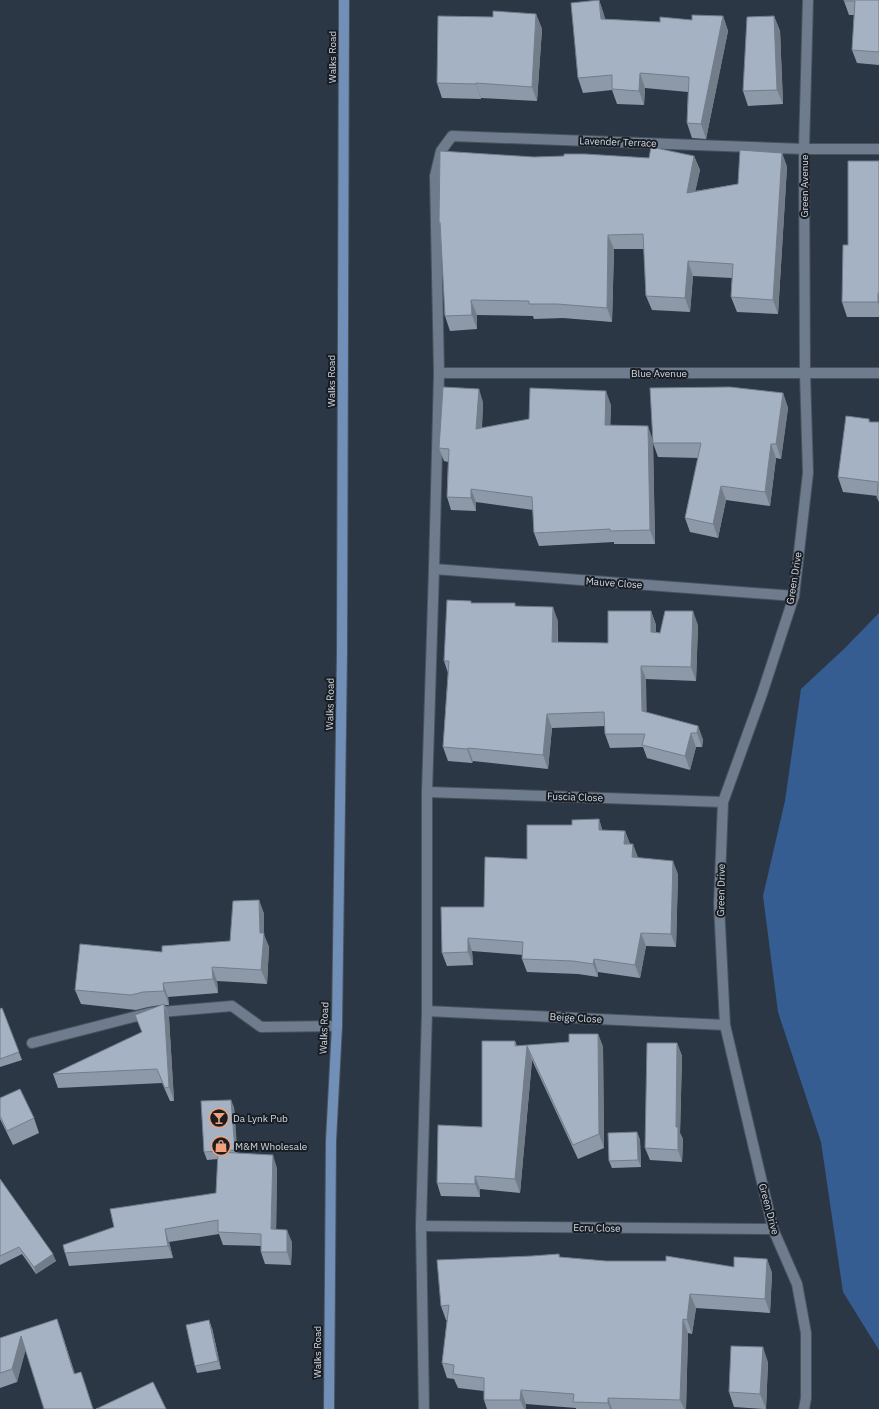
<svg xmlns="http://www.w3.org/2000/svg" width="879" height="1409" font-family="'IBM Plex Sans',sans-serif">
  <rect width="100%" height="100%" fill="#2c3746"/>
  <!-- green -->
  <polygon fill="#365d91" points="879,613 879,1350 843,1292 821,1142 778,1012 763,896 785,801 801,689 845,648"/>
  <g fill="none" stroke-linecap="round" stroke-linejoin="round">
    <!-- minor casing -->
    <g stroke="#49525f" stroke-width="12">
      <g id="minor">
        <polyline points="439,373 879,373"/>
        <polyline points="434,569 794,596"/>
        <polyline points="427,792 723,802"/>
        <polyline points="427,1011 725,1025"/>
        <polyline points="32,1043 149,1013 232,1006 261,1027 337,1026"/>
        <polyline points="421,1226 773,1229"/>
        <polyline points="424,1409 421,1226 427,1011 427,792 434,569 439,373 435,176 441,151 452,136 804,149 879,149"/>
        <polyline points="804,1409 806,1398 806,1333 797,1284 773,1229 725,1025 719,904 723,802 762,694 794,596 808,473 805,373 804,149 808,0"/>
      </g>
    </g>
    <!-- major casing -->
    <g stroke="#49525f" stroke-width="12">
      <polyline id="major" points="329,1409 331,1141 337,1026 342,652 344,0"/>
    </g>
    <!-- minor -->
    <use href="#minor" stroke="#6f7c8d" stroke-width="10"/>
    <!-- major -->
    <use href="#major" stroke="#718fb7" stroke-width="10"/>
  </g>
  <!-- wall -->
  <g fill="#8d99a9">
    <polygon points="599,0 604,15 605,19 660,22 692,20 723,16 728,31 706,139 692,138 687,123 688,92 645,88 644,105 617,104 612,90 583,93 578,78"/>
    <polygon points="879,0 879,65 857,63 852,50 854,15 849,15 844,1"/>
    <polygon points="536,14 542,29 537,101 481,98 481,99 442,98 437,83 493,17"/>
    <polygon points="774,16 780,31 783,104 748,106 743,91"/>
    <polygon points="782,153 787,167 778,314 737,312 731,297 732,278 693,276 690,312 652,310 646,296 644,249 614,249 612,322 563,318 534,319 533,316 477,315 477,329 450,331 445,316 441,228 439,222 534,157 649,158 694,156 700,170 695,191 738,184"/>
    <polygon points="879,161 879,317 847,317 842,302 848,245"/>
    <polygon points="783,393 788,408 781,459 776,458 770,506 726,500 718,538 690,532 685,518 698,458 658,457 653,443 655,544 614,544 614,542 539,546 534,533 533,510 476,502 476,511 451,510 447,497 448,462 444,461 439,448 483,402 482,428 611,405 610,425 653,440"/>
    <polygon points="869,419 870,422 879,422 879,502 877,498 878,496 843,492 838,477"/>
    <polygon points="472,603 516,606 558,621 558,642 608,643 651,611 656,625 656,632 660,633 698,625 696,681 646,679 646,712 698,726 703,740 702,747 696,747 690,770 647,758 643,747 610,748 605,734 605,726 552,728 548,769 473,761 472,763 448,761 443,747 448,673 444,661"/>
    <polygon points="599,819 602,830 625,831 630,844 638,858 678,874 676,947 646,946 640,978 598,972 598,977 578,974 527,972 522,959 523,955 472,951 473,965 447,966 442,953 527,859 572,825"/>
    <polygon points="259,900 264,914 264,935 269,947 267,984 217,981 218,993 168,997 169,1005 165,1005 169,1018 174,1101 170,1101 162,1083 58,1088 53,1074 142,1032 135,1015 161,1005 148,1007 136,1010 81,1004 75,990 162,952 230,941"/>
    <polygon points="2,1008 22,1060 0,1067 0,1009"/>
    <polygon points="598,1034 603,1047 604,1148 578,1159 532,1060 520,1193 480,1189 480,1197 441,1196 437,1183 482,1127 515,1041 517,1046 569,1042"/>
    <polygon points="677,1043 682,1056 680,1133 683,1139 682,1162 650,1160 645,1148"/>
    <polygon points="0,1098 34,1118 39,1133 13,1145 0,1119"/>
    <polygon points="234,1107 237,1153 277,1168 276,1229 292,1242 291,1265 265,1264 261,1252 261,1246 223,1245 219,1234 169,1242 173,1258 69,1266 65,1253 216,1193 218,1159 207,1160 204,1152"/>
    <polygon points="637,1132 640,1140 641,1167 612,1168 609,1161"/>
    <polygon points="0,1179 56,1261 36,1274 22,1254 0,1265"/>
    <polygon points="559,1254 560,1257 606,1261 734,1267 767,1259 772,1273 770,1313 696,1308 692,1334 688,1333 686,1409 576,1409 576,1408 526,1404 526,1409 487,1409 484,1400 484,1391 458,1388 454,1379 447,1378 442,1363 447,1320 446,1320 441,1306 532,1256"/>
    <polygon points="57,1319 75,1374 86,1386 25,1350 17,1382 0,1388 0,1338"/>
    <polygon points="212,1328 221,1369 197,1373 195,1366"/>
    <polygon points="768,1362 766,1409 734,1407 729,1392"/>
  </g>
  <!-- shaded-wall -->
  <g fill="#737d89">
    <polygon points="599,0 604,15 606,33 601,19"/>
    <polygon points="536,14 542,29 537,101 532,87"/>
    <polygon points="723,16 728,31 706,139 701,124"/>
    <polygon points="774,16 780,31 783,104 777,90"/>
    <polygon points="640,73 645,88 644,105 639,91"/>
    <polygon points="476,83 481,98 481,99 476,84"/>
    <polygon points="782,153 787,167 778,314 773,300"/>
    <polygon points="694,156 700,170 692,207 687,193"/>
    <polygon points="608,235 614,249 612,322 607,308"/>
    <polygon points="688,261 693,276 690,312 685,298"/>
    <polygon points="878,293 879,296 879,306 878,302"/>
    <polygon points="471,300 477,315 477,329 472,315"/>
    <polygon points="479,389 483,402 481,442 476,429"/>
    <polygon points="606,391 611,405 610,439 605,425"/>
    <polygon points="783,393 788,408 781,459 776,444"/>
    <polygon points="648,426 653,440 655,544 650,530"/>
    <polygon points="771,444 776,458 770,506 765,492"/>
    <polygon points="721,486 726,500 718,538 713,524"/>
    <polygon points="471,489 476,502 476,511 471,498"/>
    <polygon points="553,607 558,621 557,656 552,642"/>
    <polygon points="651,611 656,625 656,645 651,632"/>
    <polygon points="693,611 698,625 696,681 691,667"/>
    <polygon points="641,666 646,679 647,724 642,711"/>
    <polygon points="547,714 552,728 548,769 543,755"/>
    <polygon points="698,726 703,740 702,747 697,733"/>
    <polygon points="691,733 696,747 690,770 685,756"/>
    <polygon points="468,748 473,761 472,763 467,749"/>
    <polygon points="599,819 603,832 599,830"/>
    <polygon points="625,831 630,844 629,857 624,844"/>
    <polygon points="633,844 638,857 632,857"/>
    <polygon points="673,861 678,874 676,947 671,934"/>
    <polygon points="259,900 264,914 264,935 269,947 267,984 261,970"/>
    <polygon points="641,933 646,946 640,978 635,965"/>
    <polygon points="468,938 472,951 473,965 468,952"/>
    <polygon points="594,959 598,972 598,977 593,964"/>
    <polygon points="212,967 217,981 218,993 213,979"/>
    <polygon points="163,983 168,997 169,1005 164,991"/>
    <polygon points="164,1004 169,1018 174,1101 169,1087"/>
    <polygon points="598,1034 603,1047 604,1148 599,1134"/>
    <polygon points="677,1043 682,1056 680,1133 683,1139 682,1162 678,1150 676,1127"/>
    <polygon points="527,1046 532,1060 520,1193 515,1179"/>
    <polygon points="231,1100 234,1107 238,1158 235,1150"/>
    <polygon points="637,1132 640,1140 641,1167 638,1160"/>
    <polygon points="273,1155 277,1168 276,1242 271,1229"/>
    <polygon points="475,1176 480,1189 480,1197 475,1184"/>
    <polygon points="165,1229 169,1242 173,1258 168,1246"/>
    <polygon points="287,1230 292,1242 291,1265 287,1252"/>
    <polygon points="53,1254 56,1261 36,1274 34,1267"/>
    <polygon points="767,1259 772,1273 770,1313 765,1299"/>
    <polygon points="690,1294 696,1308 692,1334 687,1320"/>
    <polygon points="57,1319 62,1333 79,1388 74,1374"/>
    <polygon points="683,1319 688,1333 686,1409 684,1409 680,1400"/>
    <polygon points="209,1320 212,1328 221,1369 218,1361"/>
    <polygon points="21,1336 26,1349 17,1382 12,1369"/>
    <polygon points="763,1347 768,1362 766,1409 760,1394"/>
    <polygon points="81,1372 86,1386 93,1409"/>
    <polygon points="521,1390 526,1404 526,1409 524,1409 520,1400"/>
    <polygon points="608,1398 612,1409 610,1409 608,1403"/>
  </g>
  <!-- building -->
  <g fill="#a4b2c4" stroke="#737d89">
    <polygon points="599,0 601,19 660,22 660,17 692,20 692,15 723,16 701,124 687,123 689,77 640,73 639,91 612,89 612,75 578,78 571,3"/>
    <polygon points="844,0 879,0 879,52 852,50 855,1 844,1"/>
    <polygon points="493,11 536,14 532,87 476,83 476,84 437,83 438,16 493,17"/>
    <polygon points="774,16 777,90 743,91 747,17"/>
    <polygon points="651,147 694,156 687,193 738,184 740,150 782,153 773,300 731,297 733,264 688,261 685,298 646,296 643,234 608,235 607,308 557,304 529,304 529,301 471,300 472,315 445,316 440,222 439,222 440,151 534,157 564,156 564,154 585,154 649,158"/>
    <polygon points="848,161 879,161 879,293 878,293 878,302 842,302 843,245 848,245"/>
    <polygon points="443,387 479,389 476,429 529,419 530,388 606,391 605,425 648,426 650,530 610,531 610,529 534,533 532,497 471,489 471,498 447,497 449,449 439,448"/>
    <polygon points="730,387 783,393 776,444 771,444 765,492 721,486 713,524 685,518 701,443 653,443 650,388"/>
    <polygon points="846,416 869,419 869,422 879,422 879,498 877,498 878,482 838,477"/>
    <polygon points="447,600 471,601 471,603 515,603 515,606 553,607 552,642 608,643 608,611 651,611 651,632 660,633 665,611 693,611 691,667 641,666 642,711 698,726 697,733 691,733 685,756 642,745 645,734 605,734 604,712 547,714 543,755 468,748 467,749 443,747 449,661 444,661"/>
    <polygon points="599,819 599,830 625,831 624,844 633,844 632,857 673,861 671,934 641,933 635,965 594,959 593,964 573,961 522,959 523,942 468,938 468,952 442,953 441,907 484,907 485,857 527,859 527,825 572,825 572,820"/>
    <polygon points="259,900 260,933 264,933 261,970 212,967 213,979 163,983 164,991 143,992 131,995 75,990 80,944 162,952 162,946 230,941 233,901"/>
    <polygon points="164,1004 169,1087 165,1088 157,1069 53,1074 142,1032 135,1015"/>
    <polygon points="2,1008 19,1052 0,1059 0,1009"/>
    <polygon points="569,1034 598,1034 599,1134 573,1145 527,1046 515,1179 475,1176 475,1184 437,1183 438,1125 482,1127 482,1041 515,1041 515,1046 569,1042"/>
    <polygon points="647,1043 677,1043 676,1127 678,1127 678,1150 645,1148"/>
    <polygon points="20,1089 34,1118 7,1131 0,1116 0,1098"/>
    <polygon points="231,1100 235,1150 204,1152 201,1101"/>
    <polygon points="637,1132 638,1160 609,1161 608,1133"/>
    <polygon points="218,1152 273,1155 271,1229 287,1230 287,1252 261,1252 261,1234 218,1232 218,1220 165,1229 168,1246 65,1253 63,1245 114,1227 110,1209 216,1193"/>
    <polygon points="0,1179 53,1254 34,1267 19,1247 0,1256"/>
    <polygon points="559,1254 559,1257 606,1261 666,1261 666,1256 734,1267 734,1257 767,1259 765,1299 690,1294 687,1320 683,1319 680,1400 608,1398 608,1403 573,1402 574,1394 521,1390 520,1400 484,1400 484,1378 453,1374 454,1365 442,1363 449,1305 441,1306 437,1260 532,1256"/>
    <polygon points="57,1319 74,1374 81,1372 93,1409 44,1409 21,1336 12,1369 0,1373 0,1338"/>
    <polygon points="209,1320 218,1361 195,1366 186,1325"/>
    <polygon points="731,1346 763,1347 760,1394 729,1392"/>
    <polygon points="153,1382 166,1409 96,1409"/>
  </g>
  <!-- icons -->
  <defs>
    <g id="bar-ring" transform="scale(1)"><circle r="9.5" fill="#191e25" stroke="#f1a17b" stroke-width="1.5"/><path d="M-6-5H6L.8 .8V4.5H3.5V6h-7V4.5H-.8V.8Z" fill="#f1a17b"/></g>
    <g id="shop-ring" transform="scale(1)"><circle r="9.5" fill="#191e25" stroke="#f1a17b" stroke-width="1.5"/><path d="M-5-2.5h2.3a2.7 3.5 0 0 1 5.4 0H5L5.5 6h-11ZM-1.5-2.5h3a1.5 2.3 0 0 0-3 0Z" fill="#f1a17b"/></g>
  </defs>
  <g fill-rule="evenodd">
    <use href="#bar-ring" x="219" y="1118"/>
    <use href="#shop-ring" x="221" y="1146"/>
  </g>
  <g text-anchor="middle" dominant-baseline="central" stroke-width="4" stroke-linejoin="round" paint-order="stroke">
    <!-- street labels -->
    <g font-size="10" fill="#d2d9e3" stroke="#191e25">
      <text transform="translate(332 57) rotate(-90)">Walks Road</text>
      <text transform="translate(618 142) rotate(2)">Lavender Terrace</text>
      <text transform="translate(804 186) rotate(-90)">Green Avenue</text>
      <text x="659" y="373">Blue Avenue</text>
      <text transform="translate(331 381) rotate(-90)">Walks Road</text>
      <text transform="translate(794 578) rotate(-81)">Green Drive</text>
      <text transform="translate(614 583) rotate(4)">Mauve Close</text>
      <text transform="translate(330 704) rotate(-89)">Walks Road</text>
      <text transform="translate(575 797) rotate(2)">Fuscia Close</text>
      <text transform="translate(721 890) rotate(-89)">Green Drive</text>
      <text transform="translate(576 1018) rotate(3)">Beige Close</text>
      <text transform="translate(324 1028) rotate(-88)">Walks Road</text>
      <text transform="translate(769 1209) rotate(75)">Green Drive</text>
      <text transform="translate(597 1228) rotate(1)">Ecru Close</text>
      <text transform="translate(317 1352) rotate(-90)">Walks Road</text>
    </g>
    <!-- poi labels -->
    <g font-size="10" fill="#d2d9e3" stroke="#191e25" text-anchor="start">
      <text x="233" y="1118">Da Lynk Pub</text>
      <text x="235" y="1146">M&amp;M Wholesale</text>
    </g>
  </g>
</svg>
